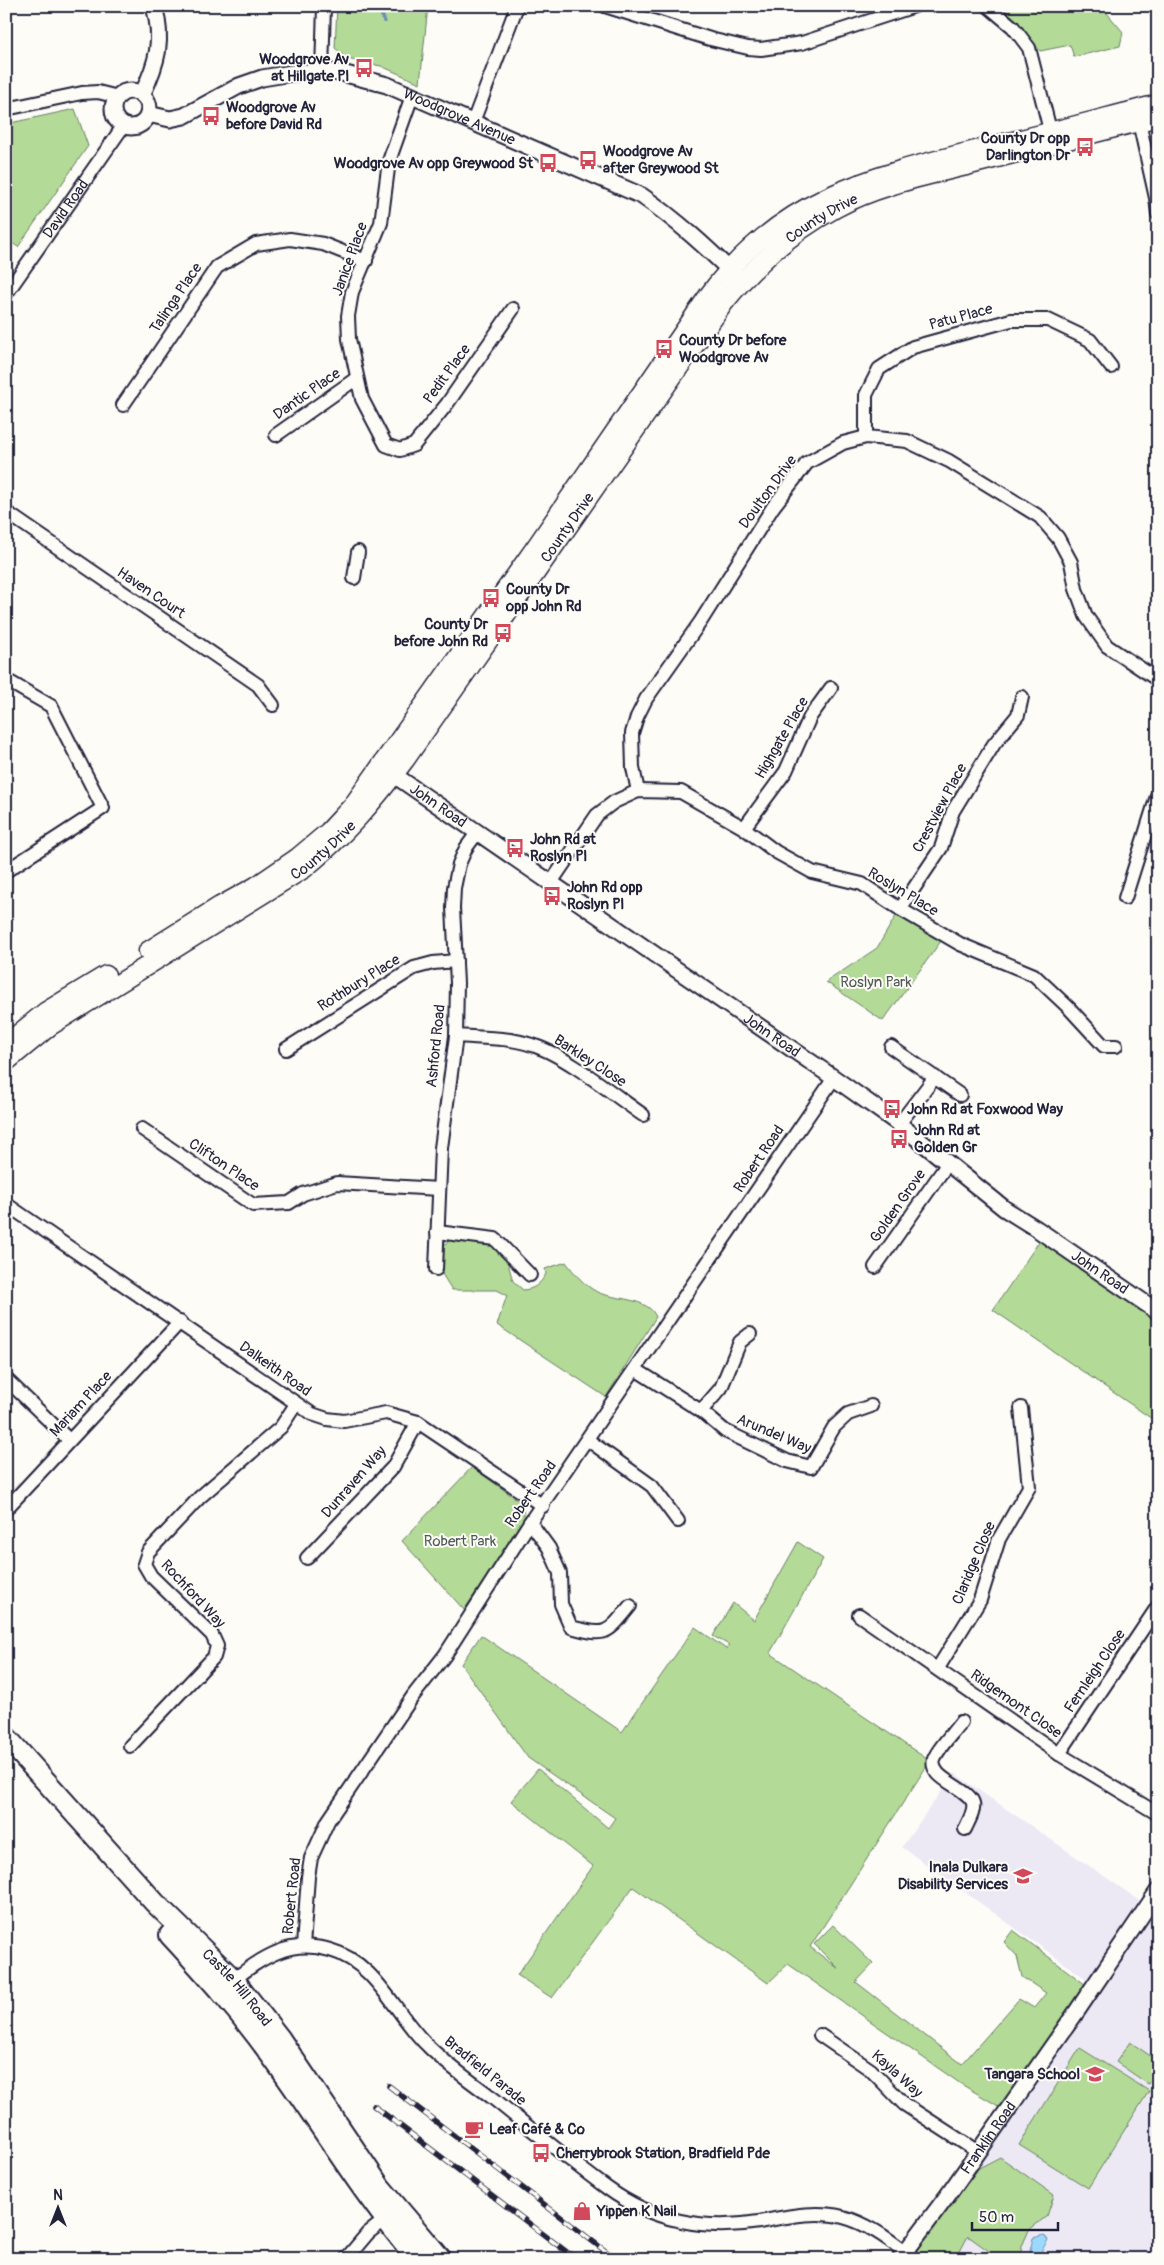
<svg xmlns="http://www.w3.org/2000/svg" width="1164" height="2265" font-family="Pangolin,sans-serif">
  <rect width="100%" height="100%" fill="#fdfcf7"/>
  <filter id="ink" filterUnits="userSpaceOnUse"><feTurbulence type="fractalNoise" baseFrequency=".02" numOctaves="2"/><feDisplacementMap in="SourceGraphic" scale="10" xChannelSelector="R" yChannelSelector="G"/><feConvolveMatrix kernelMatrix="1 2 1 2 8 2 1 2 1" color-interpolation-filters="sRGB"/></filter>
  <g filter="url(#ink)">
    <!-- built -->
    <g fill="#ece9f5">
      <polygon points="954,1773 1146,1905 1093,1984 902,1847"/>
      <polygon points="1158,1891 1158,2259 909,2259"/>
    </g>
    <!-- green -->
    <g fill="#b3da96" stroke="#6a7e68">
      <polygon points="337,6 428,6 420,83 381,66 347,59 335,48"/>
      <polygon points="1002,6 1101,6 1123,32 1120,46 1074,57 1070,45 1040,51"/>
      <polygon points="75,109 88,146 18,247 6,239 6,124"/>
      <polygon points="897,914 941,941 883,1021 826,982 877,948"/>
      <path d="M450,1240L492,1243L507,1260L513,1281L523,1290C535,1289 540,1284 546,1274L545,1269L566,1262C575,1274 584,1285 597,1292C614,1300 648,1297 656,1317L606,1397L497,1325L507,1295L497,1290H452L442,1274L443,1246Z"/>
      <polygon points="1040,1240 1158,1317 1158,1423 993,1310"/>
      <polygon points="472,1467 522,1503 525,1520 464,1610 402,1541"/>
      <polygon points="798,1542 823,1559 770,1653 930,1761 810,1947 839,1969 814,1944 833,1925 873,1964 856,1982 962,2064 1019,1999 1034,2008 1046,1993 1022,1977 1017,1956 1004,1942 1013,1930 1086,1985 1000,2107 961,2084 788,1964 768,1983 633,1887 552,1998 517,1975 593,1866 511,1801 538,1769 608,1828 615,1818 528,1758 461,1664 481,1635 622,1732 695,1627 726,1649 729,1645 713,1636 733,1603 754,1620"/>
      <polygon points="1130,2042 1158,2061 1158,2070 1148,2084 1116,2062"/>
      <polygon points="1080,2048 1149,2091 1088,2188 1019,2145"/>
      <polygon points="1000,2157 1054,2195 1047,2216 1029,2230 1022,2246 1020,2259 1000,2259 968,2236 956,2259 910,2259 979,2168"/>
    </g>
    <!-- water -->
    <polygon fill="#9dd9fe" stroke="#6c90b0" points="1044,2235 1048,2240 1037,2258 1029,2255 1033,2238"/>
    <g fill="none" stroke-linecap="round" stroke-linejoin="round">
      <!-- stream -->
      <polyline stroke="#6c90b0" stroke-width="4" points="379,6 384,21"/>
      <!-- minor casing -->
      <g stroke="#22223b" stroke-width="16">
        <g id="minor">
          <polyline points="605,6 710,39 748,48 761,49 802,43 915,6"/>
          <polyline points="988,6 1013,27 1029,48 1052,138"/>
          <polyline points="322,71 324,6"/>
          <polyline points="412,96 389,161 381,223 352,292 348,316 349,339 362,399 386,445 400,450 414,445 447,404 513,309"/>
          <polyline points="6,109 82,93 98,92 118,97"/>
          <polyline points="473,122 517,6"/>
          <polyline points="1139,122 1156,198 1158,214"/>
          <path id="s1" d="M6,294L124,125"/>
          <polyline points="123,405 217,267 256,244 290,239 323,244 366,261"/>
          <polyline points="276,435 357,378"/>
          <polyline points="866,437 866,395 879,369 913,347 1011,320 1048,320 1090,340 1111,367"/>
          <polyline points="6,512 258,685 273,705"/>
          <polyline points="354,578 358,552"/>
          <polyline points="6,680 51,706 103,808 6,871"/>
          <polyline points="638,791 633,768 632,733 637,717 646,699 701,621 773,507 807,463 843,443 866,437 907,441 949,461 1040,517 1058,538 1071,562 1076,589 1086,616 1107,646 1158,680"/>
          <polyline points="744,828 786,771 810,717 831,688"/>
          <polyline points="550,884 597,815 614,802 638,791 681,792 744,828 776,852 812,872 862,884 900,909 960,944 1034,975 1069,1008 1104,1046 1116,1046"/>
          <polyline points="1125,898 1158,793"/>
          <polyline points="900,909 941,848 953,811 994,744 1018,715 1022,697"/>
          <path d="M456,1036C481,1038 508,1037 532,1045C564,1054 614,1095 643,1115"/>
          <polyline points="891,1047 960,1095"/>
          <polyline points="286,1049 414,968 433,963 456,961"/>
          <polyline points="899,1124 935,1077"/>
          <polyline points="142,1129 253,1205 289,1203 303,1194 337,1183 439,1189"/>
          <polyline points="6,1204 312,1414 327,1419 344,1421 386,1413 418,1422 543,1506"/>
          <polyline points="437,1232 495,1239 530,1275"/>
          <polyline points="875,1267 948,1163"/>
          <polyline points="436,1269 441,1148 456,1036 457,983 453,908 454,888 459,864 466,848 477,833"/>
          <polyline points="635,1369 701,1411 725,1431 787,1461 811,1467 834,1427 848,1414 871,1406"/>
          <polyline points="6,1379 69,1440"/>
          <polyline points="701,1411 721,1388 740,1342 750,1334"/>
          <polyline points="588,1440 652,1486 678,1521"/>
          <polyline points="6,1509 180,1322"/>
          <path d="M530,1522L549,1548L560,1573L561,1604L571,1627C607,1637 607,1634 630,1606"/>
          <polyline points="307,1558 393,1467 418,1422"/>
          <polyline points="859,1615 1059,1754 1158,1814"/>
          <polyline points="938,1668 980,1600 999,1539 1029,1487 1021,1408"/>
          <path d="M961,1722C954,1732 938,1748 934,1759C928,1779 968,1787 973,1803C975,1811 968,1822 965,1829"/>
          <polyline points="130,1746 214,1657 217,1646 212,1635 151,1576 144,1564 148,1552 200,1497 281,1427 296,1404"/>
          <polyline points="1059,1754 1158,1606"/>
          <polyline points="303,1946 308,1877 311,1858 328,1821 413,1696 445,1655 530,1522 834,1078"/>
          <path d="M229,1983C261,1959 287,1938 330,1950C377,1963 395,2015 428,2046C448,2066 472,2082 494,2099C531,2129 569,2160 607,2188C652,2221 705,2231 759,2222C786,2217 815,2210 843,2217C866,2223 886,2237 905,2252"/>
          <polyline points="820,2035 871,2070 904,2104 978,2152"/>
          <polyline points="346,2259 368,2233 390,2216"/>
        </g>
      </g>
      <!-- tertiary casing -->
      <g stroke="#22223b" stroke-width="19">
        <g id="tertiary">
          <circle cx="131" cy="109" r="18"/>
          <path d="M142,95C157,63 164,41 154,6"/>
          <path id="s2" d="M148,114L170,119L184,116L239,86L262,78L292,73L322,71L342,73L387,85L642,196C677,220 707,248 738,278"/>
          <path id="s3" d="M384,768L834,1078L899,1124L1005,1209L1037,1229L1158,1312"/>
          <path id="s4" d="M900,2259L948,2195L1077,2011L1158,1891"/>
        </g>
      </g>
      <!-- secondary casing -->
      <g stroke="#22223b" stroke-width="21">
        <g id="secondary">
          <path d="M148,951L220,906L256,886L297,858L328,832L353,805L537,545L708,296C782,194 877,175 992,146C1048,133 1103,118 1158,104"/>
          <polyline points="6,1044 45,1012 106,975"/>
          <path id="s5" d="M6,1062L50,1026L305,868C346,834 373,803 405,760L724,303C755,264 792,232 836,208C876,186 926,176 970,165C1032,149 1095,133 1158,117"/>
        </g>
      </g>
      <!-- primary casing -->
      <g stroke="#22223b" stroke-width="24">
        <g id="primary">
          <path id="s6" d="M6,1737L155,1903L234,1980L280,2039L380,2187L441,2259"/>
          <path d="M170,1935C207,1975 242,2014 273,2058C322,2125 363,2196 418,2259"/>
        </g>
      </g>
      <!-- minor -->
      <use href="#minor" stroke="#fdfcf7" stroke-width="12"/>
      <!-- tertiary -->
      <use href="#tertiary" stroke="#fdfcf7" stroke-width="15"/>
      <!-- secondary -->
      <use href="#secondary" stroke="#fdfcf7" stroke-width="18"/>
      <!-- primary -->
      <use href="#primary" stroke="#fdfcf7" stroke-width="20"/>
      <!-- rail casing -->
      <g stroke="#22223b" stroke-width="5.5">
        <g id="rail">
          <polyline points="389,2086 608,2253"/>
          <polyline points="374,2106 576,2259"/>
        </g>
      </g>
      <!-- rail -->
      <use href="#rail" stroke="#fdfcf7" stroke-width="4" stroke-dasharray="11" stroke-linecap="butt"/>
    </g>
  </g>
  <!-- icons -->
  <defs>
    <g id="bus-bare" transform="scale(1.5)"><path d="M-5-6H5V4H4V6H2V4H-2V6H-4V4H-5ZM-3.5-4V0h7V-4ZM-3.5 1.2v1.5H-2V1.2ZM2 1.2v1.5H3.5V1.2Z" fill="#d1495b" stroke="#fdfcf7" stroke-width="2.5" paint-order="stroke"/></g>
    <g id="university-bare" transform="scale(1.5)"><path d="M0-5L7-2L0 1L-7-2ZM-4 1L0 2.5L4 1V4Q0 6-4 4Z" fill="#d1495b" stroke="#fdfcf7" stroke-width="2.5" paint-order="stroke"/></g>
    <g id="school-bare" transform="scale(1.5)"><path d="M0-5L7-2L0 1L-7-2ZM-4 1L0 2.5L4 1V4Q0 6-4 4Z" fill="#d1495b" stroke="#fdfcf7" stroke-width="2.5" paint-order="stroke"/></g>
    <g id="cafe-bare" transform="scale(1.5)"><path d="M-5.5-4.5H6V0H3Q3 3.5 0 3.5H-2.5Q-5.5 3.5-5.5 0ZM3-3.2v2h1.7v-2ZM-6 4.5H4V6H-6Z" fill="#d1495b" stroke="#fdfcf7" stroke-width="2.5" paint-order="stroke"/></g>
    <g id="shop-bare" transform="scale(1.5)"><path d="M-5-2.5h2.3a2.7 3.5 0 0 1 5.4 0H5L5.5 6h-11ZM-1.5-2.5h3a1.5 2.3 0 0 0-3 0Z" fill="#d1495b" stroke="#fdfcf7" stroke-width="2.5" paint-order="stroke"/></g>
  </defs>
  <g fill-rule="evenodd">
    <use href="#bus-bare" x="364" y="68"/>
    <use href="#bus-bare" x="211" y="116"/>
    <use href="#bus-bare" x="1085" y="147"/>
    <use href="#bus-bare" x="588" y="160"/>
    <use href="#bus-bare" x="548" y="163"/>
    <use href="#bus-bare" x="664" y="349"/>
    <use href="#bus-bare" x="491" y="598"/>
    <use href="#bus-bare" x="503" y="633"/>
    <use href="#bus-bare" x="515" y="848"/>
    <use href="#bus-bare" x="552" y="896"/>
    <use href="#bus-bare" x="892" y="1109"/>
    <use href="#bus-bare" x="899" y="1139"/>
    <use href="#university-bare" x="1023" y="1876"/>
    <use href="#school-bare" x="1095" y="2074"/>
    <use href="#cafe-bare" x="474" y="2129"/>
    <use href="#bus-bare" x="541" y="2153"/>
    <use href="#shop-bare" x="582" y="2211"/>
  </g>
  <g text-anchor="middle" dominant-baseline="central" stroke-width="4" stroke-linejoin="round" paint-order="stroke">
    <!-- poi labels -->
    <g font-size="15" font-weight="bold" fill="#22223b" stroke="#fdfcf7" text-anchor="start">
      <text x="349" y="59" text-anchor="end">Woodgrove Av<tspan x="349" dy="17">at Hillgate Pl</tspan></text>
      <text x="226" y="107">Woodgrove Av<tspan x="226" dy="17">before David Rd</tspan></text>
      <text x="1070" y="138" text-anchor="end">County Dr opp<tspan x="1070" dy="17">Darlington Dr</tspan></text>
      <text x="603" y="151">Woodgrove Av<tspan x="603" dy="17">after Greywood St</tspan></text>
      <text x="533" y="163" text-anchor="end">Woodgrove Av opp Greywood St</text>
      <text x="679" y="340">County Dr before<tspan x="679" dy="17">Woodgrove Av</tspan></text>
      <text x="506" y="589">County Dr<tspan x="506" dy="17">opp John Rd</tspan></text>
      <text x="488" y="624" text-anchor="end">County Dr<tspan x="488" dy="17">before John Rd</tspan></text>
      <text x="530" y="839">John Rd at<tspan x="530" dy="17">Roslyn Pl</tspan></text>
      <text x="567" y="887">John Rd opp<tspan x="567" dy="17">Roslyn Pl</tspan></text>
      <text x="907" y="1109">John Rd at Foxwood Way</text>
      <text x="914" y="1130">John Rd at<tspan x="914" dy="17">Golden Gr</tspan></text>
      <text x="1008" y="1867" text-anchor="end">Inala Dulkara<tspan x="1008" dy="17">Disability Services</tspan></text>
      <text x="1080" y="2074" text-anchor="end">Tangara School</text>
      <text x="489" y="2129">Leaf Café &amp; Co</text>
      <text x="556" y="2153">Cherrybrook Station, Bradfield Pde</text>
      <text x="597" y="2211">Yippen K Nail</text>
    </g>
    <!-- street labels -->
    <g font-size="15" fill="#22223b" stroke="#fdfcf7">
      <text stroke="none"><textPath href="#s2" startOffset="330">Woodgrove Avenue</textPath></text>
      <text stroke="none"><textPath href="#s1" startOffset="104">David Road</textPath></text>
      <text stroke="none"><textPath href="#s5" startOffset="1192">County Drive</textPath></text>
      <text transform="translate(350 259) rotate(-70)">Janice Place</text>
      <text transform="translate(176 298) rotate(-56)">Talinga Place</text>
      <text transform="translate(961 317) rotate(-15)">Patu Place</text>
      <text transform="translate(447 374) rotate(-54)">Pedit Place</text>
      <text transform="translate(307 394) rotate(-35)">Dantic Place</text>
      <text transform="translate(768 492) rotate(-54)">Doulton Drive</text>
      <text stroke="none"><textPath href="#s5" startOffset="788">County Drive</textPath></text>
      <text transform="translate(151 593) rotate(34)">Haven Court</text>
      <text transform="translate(782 738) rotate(-60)">Highgate Place</text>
      <text stroke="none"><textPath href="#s3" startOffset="66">John Road</textPath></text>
      <text transform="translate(940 808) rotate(-62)">Crestview Place</text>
      <text stroke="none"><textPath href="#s5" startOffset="382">County Drive</textPath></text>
      <text transform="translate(903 892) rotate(31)">Roslyn Place</text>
      <text transform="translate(359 983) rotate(-32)">Rothbury Place</text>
      <text stroke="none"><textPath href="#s3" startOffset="471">John Road</textPath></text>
      <text transform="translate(436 1046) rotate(-84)">Ashford Road</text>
      <text transform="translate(590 1061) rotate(33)">Barkley Close</text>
      <text transform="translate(759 1159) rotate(-56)">Robert Road</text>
      <text transform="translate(224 1165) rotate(34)">Clifton Place</text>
      <text transform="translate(898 1206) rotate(-55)">Golden Grove</text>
      <text stroke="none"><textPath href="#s3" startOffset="876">John Road</textPath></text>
      <text transform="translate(275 1369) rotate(35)">Dalkeith Road</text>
      <text transform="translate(81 1404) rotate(-47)">Mariam Place</text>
      <text transform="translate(774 1434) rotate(23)">Arundel Way</text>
      <text transform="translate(354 1482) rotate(-49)">Dunraven Way</text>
      <text transform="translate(531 1494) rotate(-55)">Robert Road</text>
      <text transform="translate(974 1563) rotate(-67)">Claridge Close</text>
      <text transform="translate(193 1594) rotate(47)">Rochford Way</text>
      <text transform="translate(1095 1671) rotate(-56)">Fernleigh Close</text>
      <text transform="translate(1016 1704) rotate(35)">Ridgemont Close</text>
      <text transform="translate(292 1896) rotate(-84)">Robert Road</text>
      <text stroke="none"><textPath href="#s6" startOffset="341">Castle Hill Road</textPath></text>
      <text transform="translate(485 2071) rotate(39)">Bradfield Parade</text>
      <text transform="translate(897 2074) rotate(42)">Kayla Way</text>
      <text stroke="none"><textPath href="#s4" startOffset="150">Franklin Road</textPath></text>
    </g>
    <!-- park labels -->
    <g font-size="15" fill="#4e5956" stroke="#fdfcf7">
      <text x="876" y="982">Roslyn Park</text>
      <text x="460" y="1541">Robert Park</text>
    </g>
  </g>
  <!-- margin -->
  <rect width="1164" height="2265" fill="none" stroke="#fdfcf7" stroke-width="25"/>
  <rect x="12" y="12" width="1139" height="2240" fill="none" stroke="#22223b" stroke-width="2" filter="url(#ink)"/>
  <!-- north arrow -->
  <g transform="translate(58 2208)" stroke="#fdfcf7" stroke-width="4" paint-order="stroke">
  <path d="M0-4L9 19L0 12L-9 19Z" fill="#22223b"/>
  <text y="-8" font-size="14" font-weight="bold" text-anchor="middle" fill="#22223b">N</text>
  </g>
  <!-- scale -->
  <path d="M972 2222v8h86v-8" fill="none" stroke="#22223b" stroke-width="2.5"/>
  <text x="979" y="2222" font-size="15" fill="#22223b" stroke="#fdfcf7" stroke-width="4" paint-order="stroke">50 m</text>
</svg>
